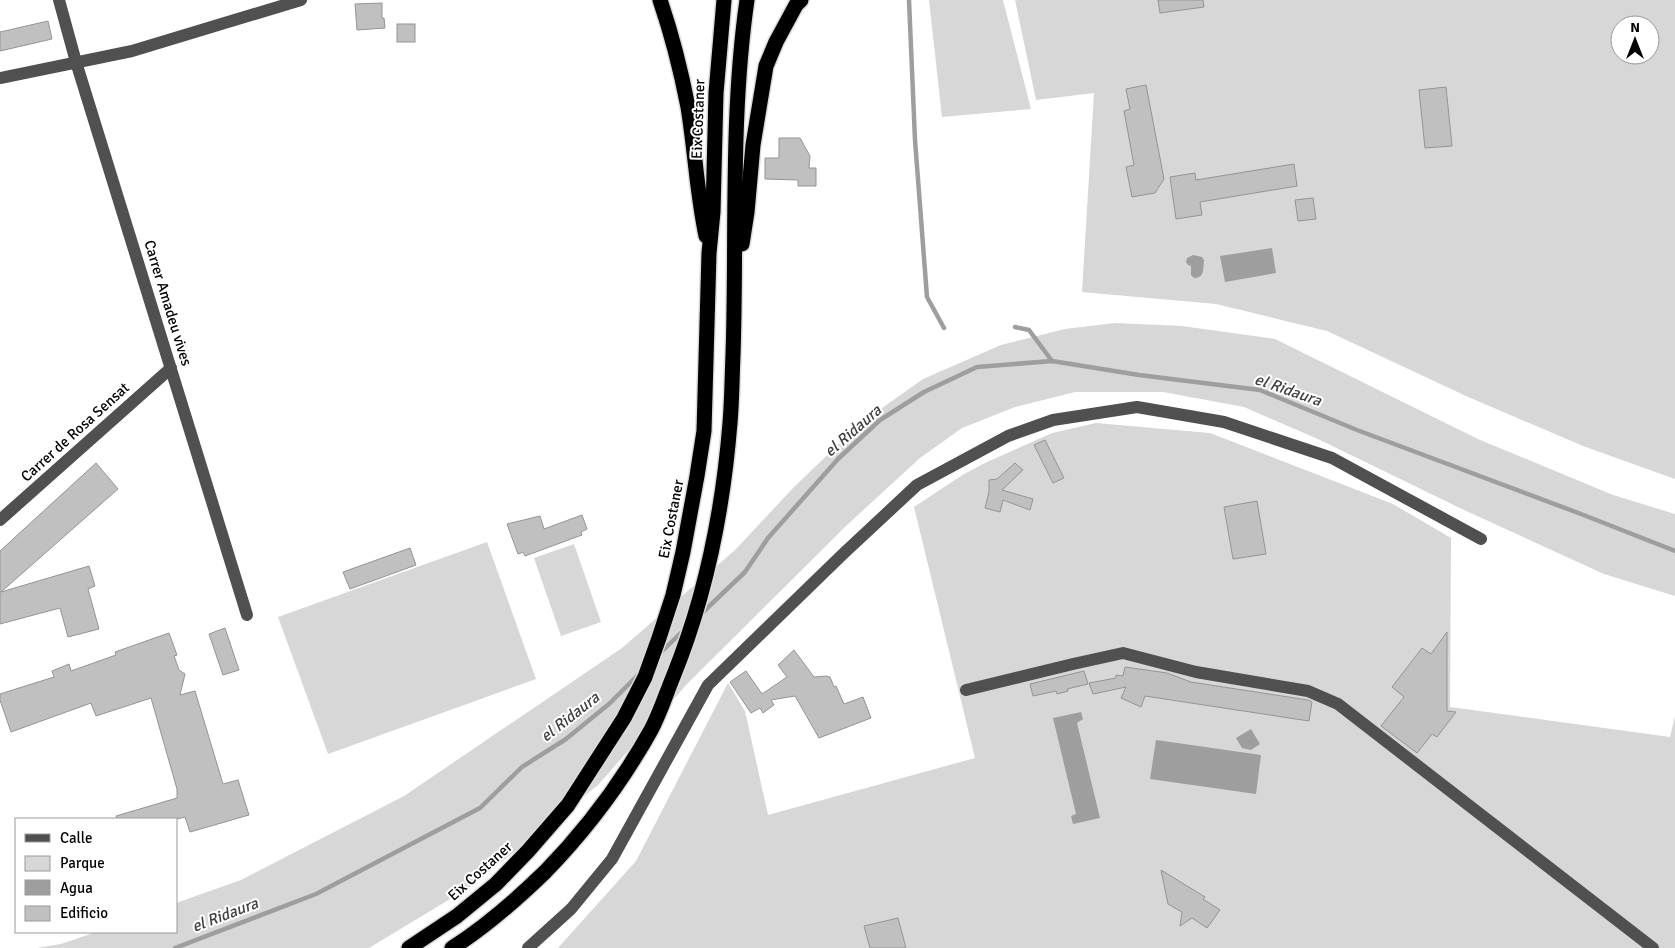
<svg xmlns="http://www.w3.org/2000/svg" width="1675" height="948" font-family="Signika,sans-serif">
  <rect width="100%" height="100%" fill="#fff"/>
  <!-- green -->
  <g fill="#d7d7d7" fill-rule="evenodd">
    <polygon points="929,0 1003,0 1031,109 942,117"/>
    <path d="M1015,0H1675V479L1583,446L1466,396L1327,331L1216,304L1082,292L1094,93L1036,100ZM1620,25H1650V55H1620Z"/>
    <polygon points="1115,323 1182,326 1275,339 1478,439 1613,495 1675,514 1675,596 1604,574 1464,510 1320,440 1244,407 1163,392 1075,392 1015,407 962,428 920,458 846,526 687,684 598,785 470,887 369,948 37,948 61,944 96,932 176,932 176,903 241,880 404,796 622,648 735,550 794,487 861,423 923,379 1001,345 1065,329"/>
    <polygon points="1096,423 1210,433 1393,504 1451,538 1450,707 1670,737 1675,716 1675,948 558,948 636,861 728,683 745,711 768,815 975,758 914,507 964,474 985,463 1052,433"/>
    <polygon points="487,542 536,679 328,754 278,617"/>
    <polygon points="574,544 601,622 561,636 534,558"/>
  </g>
  <!-- water -->
  <g fill="#9e9e9e">
    <polygon points="1272,248 1276,273 1225,282 1220,256"/>
    <path d="M1193,255L1202,257L1204,260C1203,268 1205,278 1194,278L1191,275V266L1188,265L1186,262L1187,258Z"/>
    <polygon points="1081,712 1083,719 1077,723 1100,818 1073,824 1071,816 1076,814 1053,718"/>
    <polygon points="1251,729 1260,744 1251,750 1242,748 1236,738"/>
    <polygon points="1156,740 1261,755 1256,794 1150,779"/>
  </g>
  <g fill="none" stroke-linecap="round" stroke-linejoin="round">
    <!-- stream -->
    <g stroke="#9e9e9e" stroke-width="4.5">
      <polyline points="909,0 915,140 927,297 944,328"/>
      <polyline points="1015,327 1029,330 1052,361"/>
      <polyline points="701,614 745,572 768,538 838,459 880,420 924,392 977,367 1052,361 1139,375 1260,390 1357,430 1581,514 1675,551"/>
      <polyline points="658,655 685,629"/>
      <polyline points="175,948 316,894 480,808 522,767 566,739 609,704 640,673"/>
    </g>
  </g>
  <!-- building -->
  <g fill="#c0c0c0" stroke="#949494">
    <polygon points="1158,0 1203,0 1204,7 1160,13"/>
    <polygon points="382,3 382,18 384,18 385,28 357,30 355,4"/>
    <polygon points="48,21 52,39 0,51 0,32"/>
    <rect x="397" y="24" width="18" height="18"/>
    <polygon points="1146,85 1164,179 1155,193 1132,197 1126,167 1134,165 1124,111 1130,109 1126,89"/>
    <polygon points="1446,87 1452,146 1425,148 1419,90"/>
    <polygon points="779,138 800,138 810,156 809,168 816,168 816,186 798,186 798,180 765,179 765,158 779,158"/>
    <polygon points="1294,164 1297,186 1200,202 1202,215 1176,219 1170,177 1195,173 1196,180"/>
    <polygon points="1313,198 1316,219 1298,221 1295,200"/>
    <polygon points="1045,440 1064,478 1053,483 1034,445"/>
    <polygon points="96,463 118,489 1,592 89,566 95,586 88,589 99,629 68,637 60,608 0,624 0,551"/>
    <polygon points="1015,463 1023,470 1002,490 1033,499 1030,510 1003,500 1000,512 985,508 989,492 989,480 997,479"/>
    <polygon points="1257,501 1266,554 1233,559 1224,507"/>
    <polygon points="582,515 587,529 581,532 582,535 525,556 523,552 518,554 507,524 540,516 544,529"/>
    <polygon points="410,548 416,565 350,589 343,572"/>
    <polygon points="225,628 239,670 223,675 209,634"/>
    <polygon points="1447,632 1447,711 1456,712 1437,737 1432,734 1417,753 1381,726 1404,697 1392,687 1422,648 1431,654"/>
    <polygon points="169,633 177,655 174,656 179,670 185,674 180,695 195,691 223,784 238,780 249,815 190,832 185,817 177,819 117,819 116,816 177,798 177,789 151,698 96,716 91,703 11,732 0,700 0,694 54,677 52,671 69,664 71,671 116,655 115,652"/>
    <polygon points="794,650 814,677 826,676 830,677 834,687 836,686 844,704 863,697 871,718 819,738 795,696 771,700 774,705 763,713 760,708 751,713 730,682 746,671 762,694 787,677 778,665"/>
    <polygon points="1125,667 1167,673 1191,682 1308,700 1312,702 1309,721 1145,696 1141,707 1121,698 1126,687 1093,694 1089,683 1116,678 1116,675 1123,676"/>
    <polygon points="1084,671 1088,684 1067,689 1068,691 1057,694 1056,691 1033,696 1030,684"/>
    <polygon points="1161,870 1205,897 1203,899 1220,910 1207,928 1192,918 1180,926 1182,912 1168,904"/>
    <polygon points="898,918 906,948 870,948 864,926"/>
  </g>
  <g fill="none" stroke-linecap="round" stroke-linejoin="round">
    <!-- highway casing -->
    <g stroke="#dbdbdb" stroke-width="18">
      <g id="highway">
        <path d="M660,0C672,35 681,71 688,107C695,150 697,194 706,236"/>
        <polyline points="742,244 747,212 753,145 766,66 776,42 796,5 801,0"/>
        <polyline points="409,948 457,916 496,884 528,851 568,805 624,718 645,677 659,638 673,595 683,552 697,476 704,431 709,253 713,212 716,93 724,0"/>
        <path d="M452,948C487,926 516,900 545,872C586,830 622,782 651,730C660,713 666,694 673,677C706,596 723,510 730,423C732,400 732,377 733,355C737,237 730,118 747,0"/>
      </g>
    </g>
    <!-- minor -->
    <g stroke="#505050" stroke-width="12">
      <polyline points="59,0 76,62 247,615"/>
      <polyline points="0,78 132,51 301,0"/>
      <polyline points="0,520 171,368"/>
      <polyline points="966,690 1073,664 1123,653 1196,672 1308,691 1338,704 1653,948"/>
      <polyline points="528,948 571,909 612,859 708,685 843,554 917,485 1008,436 1053,420 1137,407 1224,422 1332,458 1481,539"/>
    </g>
    <!-- highway -->
    <use href="#highway" stroke="#000" stroke-width="15"/>
  </g>
  <g text-anchor="middle" dominant-baseline="central" stroke-width="4" stroke-linejoin="round" paint-order="stroke">
    <!-- street labels -->
    <g font-size="15" fill="#000" stroke="#fff">
      <text transform="translate(698 119) rotate(-88)">Eix Costaner</text>
      <text transform="translate(168 303) rotate(73)">Carrer Amadeu vives</text>
      <text transform="translate(75 432) rotate(-42)">Carrer de Rosa Sensat</text>
      <text transform="translate(671 519) rotate(-79)">Eix Costaner</text>
      <text transform="translate(480 871) rotate(-42)">Eix Costaner</text>
    </g>
    <!-- water labels -->
    <g font-size="16" font-style="italic" fill="#3f3f3f" stroke="#fff">
      <text transform="translate(1288 390) rotate(19)">el Ridaura</text>
      <text transform="translate(853 431) rotate(-41)">el Ridaura</text>
      <text transform="translate(570 717) rotate(-38)">el Ridaura</text>
      <text transform="translate(225 915) rotate(-21)">el Ridaura</text>
    </g>
  </g>
  <!-- legend -->
  <rect x="15" y="818" width="162" height="115" fill="#ffffff" stroke="#999999"/>
  <rect x="25" y="834" width="25" height="8" fill="#505050" stroke="#999999"/>
  <text x="60" y="843" font-size="15" fill="#000000">Calle</text>
  <rect x="25" y="856" width="25" height="15" fill="#d7d7d7" stroke="#999999"/>
  <text x="60" y="868" font-size="15" fill="#000000">Parque</text>
  <rect x="25" y="880" width="25" height="15" fill="#9e9e9e" stroke="#999999"/>
  <text x="60" y="893" font-size="15" fill="#000000">Agua</text>
  <rect x="25" y="906" width="25" height="15" fill="#c0c0c0" stroke="#999999"/>
  <text x="60" y="918" font-size="15" fill="#000000">Edificio</text>
  <!-- north arrow -->
  <g transform="translate(1635 40)"><circle r="24" fill="#ffffff" stroke="#999999"/>
  <path d="M0-4L9 19L0 12L-9 19Z" fill="#000000"/>
  <text y="-8" font-size="14" font-weight="bold" text-anchor="middle" fill="#000000">N</text>
  </g>
</svg>
